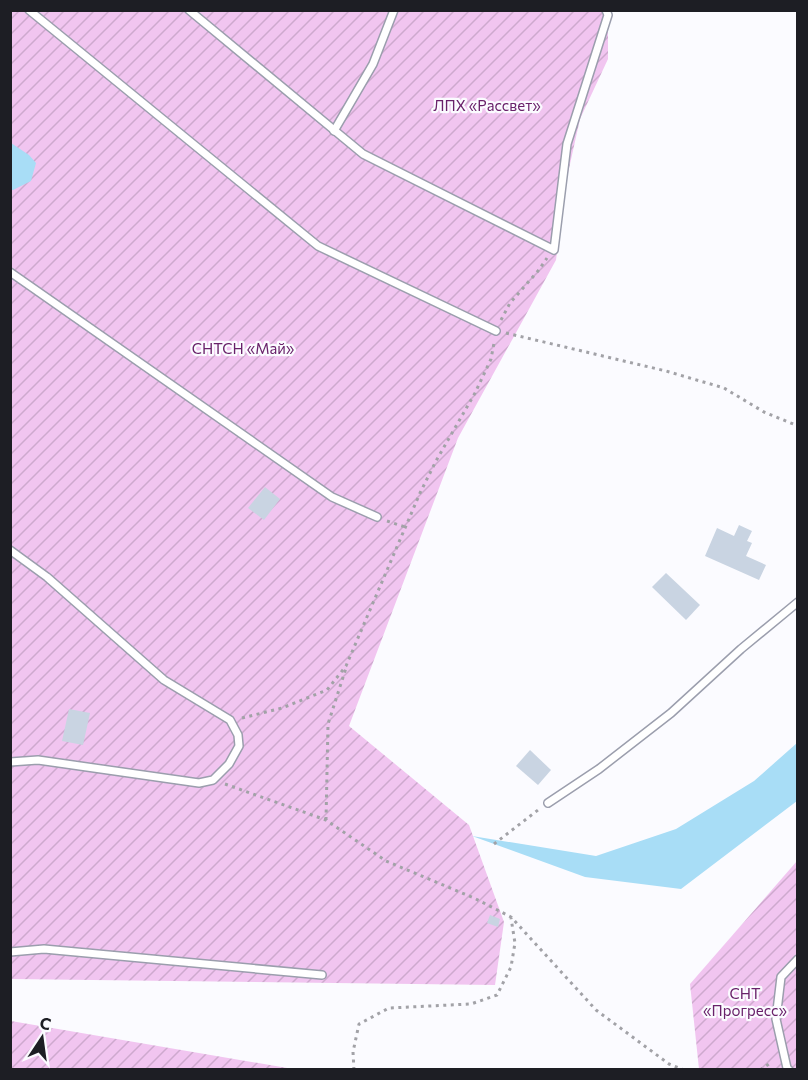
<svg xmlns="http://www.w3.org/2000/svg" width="808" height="1080" font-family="Commissioner,sans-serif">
  <defs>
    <pattern id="garden-furrows" width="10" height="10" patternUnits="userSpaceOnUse" patternTransform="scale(1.5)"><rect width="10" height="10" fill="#f1c5f0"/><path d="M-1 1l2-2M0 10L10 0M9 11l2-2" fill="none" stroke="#cea9ce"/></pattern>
  </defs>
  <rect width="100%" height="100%" fill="#fbfbff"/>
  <!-- garden -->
  <g fill="url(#garden-furrows)">
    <polygon points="11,11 608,11 608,59 580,119 566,182 556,260 458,438 349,726 469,825 504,922 495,985 11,979"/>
    <polygon points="797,861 797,1069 699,1069 690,984"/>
    <polygon points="10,1021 11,1021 293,1069 11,1069"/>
  </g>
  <!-- water -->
  <g fill="#a8ddf6">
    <polygon points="11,143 29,155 36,163 31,181 13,190 11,190"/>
    <polygon points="797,743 797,801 681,889 585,877 472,836 596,856 676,829 754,781"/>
  </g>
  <!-- building -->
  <g fill="#c9d4e2">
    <polygon points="265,487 280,499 264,520 248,508"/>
    <polygon points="739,525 752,531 747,541 752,543 746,556 766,565 759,580 705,556 717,528 734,536"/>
    <polygon points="666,573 700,605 686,620 652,587"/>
    <polygon points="69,709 90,713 83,745 62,741"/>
    <polygon points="530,750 551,770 538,785 516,766"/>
    <polygon points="490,915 500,919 498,927 487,923"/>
  </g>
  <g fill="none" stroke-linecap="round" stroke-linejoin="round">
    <!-- lane casing -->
    <g stroke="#9b9ead" stroke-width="10">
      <g id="lane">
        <polyline points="29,10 318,246 496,331"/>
        <polyline points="189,10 363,154 554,250 567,144 608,15 606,10"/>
        <polyline points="334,131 373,64 394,10"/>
        <polyline points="10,272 332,497 377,517"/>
        <polyline points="10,550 47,577 164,680 230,720 238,735 239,746 229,764 213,780 199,783 38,760 10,762"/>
        <polyline points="548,803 599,769 671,713 741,649 798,602"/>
        <polyline points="10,952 44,949 322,975"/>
        <polyline points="789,1070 787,1068 776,1019 781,977 798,959"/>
      </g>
    </g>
    <!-- path -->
    <g stroke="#a2a2a7" stroke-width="3" stroke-dasharray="3 4.5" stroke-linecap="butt">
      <polyline points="501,320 510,303 538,271 547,258"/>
      <polyline points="506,333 666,371 724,388 764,412 798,426"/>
      <polyline points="387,521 405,527"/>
      <polyline points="242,718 282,708 327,690 346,666 420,493 436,461 475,393 491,359 494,343"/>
      <polyline points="225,784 326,820 386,861 474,898 511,917 596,1010 669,1064 684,1070"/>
      <polyline points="326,820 328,724 346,668"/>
      <polyline points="494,844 538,810"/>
      <polyline points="354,1070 353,1052 359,1024 389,1008 471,1004 497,995 511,967 515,943 511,918"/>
      <polyline points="760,1070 772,1062"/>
    </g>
    <!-- lane -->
    <use href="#lane" stroke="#fff" stroke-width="7"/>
  </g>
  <g text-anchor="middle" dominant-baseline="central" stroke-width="4.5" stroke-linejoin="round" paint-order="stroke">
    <!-- park labels -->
    <g font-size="15" fill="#69216a" stroke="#fbfbff">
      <text x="487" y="105">ЛПХ «Рассвет»</text>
      <text x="243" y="348">СНТСН «Май»</text>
      <text x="745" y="993">СНТ<tspan x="745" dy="17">«Прогресс»</tspan></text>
    </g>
  </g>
  <!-- border -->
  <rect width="808" height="1080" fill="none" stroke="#1d1e24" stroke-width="24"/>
  <!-- north arrow -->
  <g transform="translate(42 1038) rotate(13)" stroke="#fbfbff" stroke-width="4.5" paint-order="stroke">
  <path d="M0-4.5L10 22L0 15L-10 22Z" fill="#1d1e24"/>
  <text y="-9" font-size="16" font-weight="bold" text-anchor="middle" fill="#1d1e24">С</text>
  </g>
</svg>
